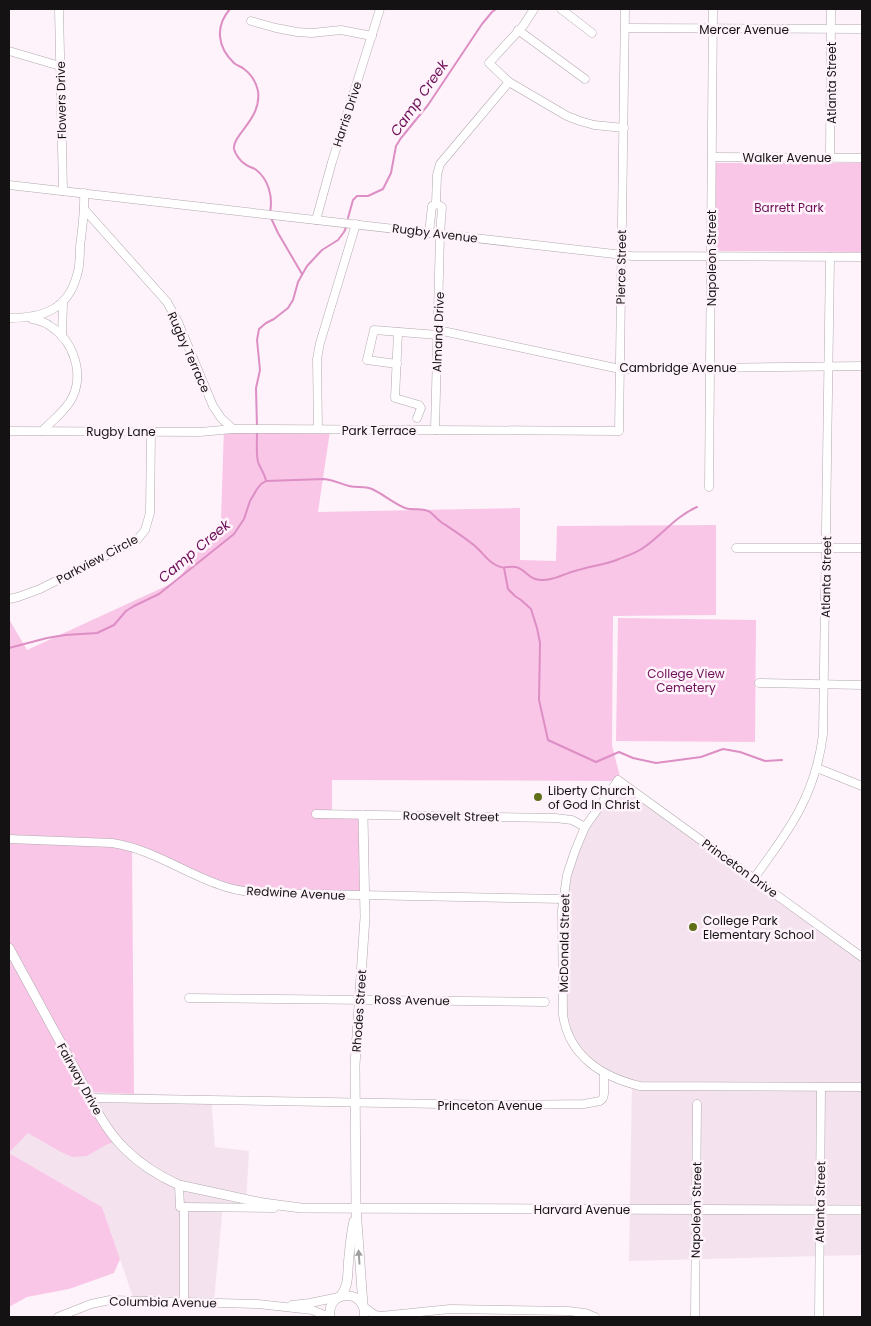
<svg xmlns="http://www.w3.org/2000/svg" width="871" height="1326" font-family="Poppins,sans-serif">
  <rect width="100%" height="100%" fill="#fef3fa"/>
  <!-- built -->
  <g fill="#f4e3ee">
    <polygon points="621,781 862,957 862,1255 629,1261 632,1082 607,1077 578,1048 566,1025 565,898 577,846 595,813"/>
    <polygon points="91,1092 211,1096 215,1147 249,1151 246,1204 223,1205 214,1301 134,1300 102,1207 9,1153 28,1133 57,1150 87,1156 106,1145 117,1141"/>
  </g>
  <!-- green -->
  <g fill="#f9c6e7">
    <polygon points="716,163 862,163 862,252 715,251"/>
    <polygon points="224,427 330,431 318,512 520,508 520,560 556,561 557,526 716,525 716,615 613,616 612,745 621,781 332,780 332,818 362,818 363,897 262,891 224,884 132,849 134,1094 92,1092 117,1141 106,1145 87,1156 72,1157 57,1150 28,1133 9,1153 102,1207 120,1259 114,1273 69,1289 27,1297 9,1307 9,619 27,650 177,581 221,520"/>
    <polygon points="618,618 756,620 755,742 616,741"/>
  </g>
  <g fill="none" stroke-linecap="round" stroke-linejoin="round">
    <!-- stream -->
    <g stroke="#dd8ec4" stroke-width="2">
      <path d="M230,9C215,26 217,47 234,63C237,66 241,66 244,69C251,74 256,82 258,91C262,119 232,135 234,149C235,154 241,162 245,164C248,167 252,167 255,169C269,179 273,197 270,213"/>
      <polyline points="271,218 278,233 302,274"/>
      <polyline points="348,218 353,200 357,196 368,196 383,189 391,173 396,146 401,138 428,105 482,24 492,12 496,9"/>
      <polyline points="257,428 256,388 260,370 257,340 259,329 266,323 274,319 288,308 293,300 298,282 307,266 322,250 338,240 344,232 347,225"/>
      <path d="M257,433C257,442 256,453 258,462C260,468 265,474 266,481"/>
      <path d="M266,481L324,479C333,480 341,484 349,486C357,488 364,486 372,489C383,494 393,503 405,508C413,511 423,507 430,512C434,515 437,519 441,522C453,530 464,537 475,546C482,552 487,560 494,564C505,571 507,565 516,567C524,569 528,577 535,579C549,583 563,574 575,571C590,566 605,565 619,559C627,556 636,553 643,548C662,535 676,516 697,507"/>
      <polyline points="504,568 508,589 515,596 521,600 531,609 537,628 540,643 539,700 548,740 596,762 619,752 633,758 656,763 701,757 723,749 740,752 765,761 782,760"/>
      <polyline points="9,648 47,638 65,635 97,633 114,625 126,611 134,606 159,594 234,534 244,519 250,501 257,489 261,484 266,481"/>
    </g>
    <!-- minor casing -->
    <g stroke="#b1a8ae" stroke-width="9">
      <g id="minor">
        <polyline points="59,9 63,191"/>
        <polyline points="534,9 523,26 489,63 509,82 567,116 580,121 594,125 624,128"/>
        <polyline points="561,9 592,33"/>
        <polyline points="251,21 276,28 297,32 312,33 341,30 372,36"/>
        <polyline points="625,28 862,29"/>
        <polyline points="518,30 585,79"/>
        <polyline points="9,51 60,66"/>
        <polyline points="712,157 862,158"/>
        <polyline points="830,157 831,9"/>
        <polyline points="9,185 632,256 862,257"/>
        <polyline points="436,204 437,175 440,164 509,82"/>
        <polyline points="84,209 167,302 178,322 213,406 221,418 233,429"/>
        <polyline points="316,220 332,162 380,9"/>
        <path d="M429,233L432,206C436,204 438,204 442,207L440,234L435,430"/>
        <path d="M31,317L32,319C38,320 45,322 50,326C74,341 85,375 71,400C64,412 52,421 42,431"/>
        <path d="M9,318C42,318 68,310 77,275C80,266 80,256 80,247C82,229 85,212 84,193"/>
        <polyline points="438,330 620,369 862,366"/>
        <polyline points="398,332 395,398 419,405 421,408 417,418"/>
        <polyline points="62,337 63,302"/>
        <polyline points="397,364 367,360 374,330 438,335"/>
        <polyline points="318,429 317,359 320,343 356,224"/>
        <polyline points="9,431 200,432 233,429 269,429 619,431 625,9"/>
        <polyline points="709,487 713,9"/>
        <polyline points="736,548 862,548"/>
        <polyline points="9,599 18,597 40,589 137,540 145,530 150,513 151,432"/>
        <polyline points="759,683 862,685"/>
        <polyline points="817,768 862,786"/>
        <polyline points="316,814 555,818 572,820 585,827"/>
        <path d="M9,839L112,843C152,849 182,872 220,885C233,890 247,892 261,893L563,899"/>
        <path d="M754,878C789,831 816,794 823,734L830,257"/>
        <path d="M862,957L618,780L585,827L575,851L567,875L562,910L563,1015C569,1056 602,1077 640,1086L862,1087"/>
        <polyline points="189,998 545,1002"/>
        <polyline points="91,1098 500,1105 584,1104 600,1101 603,1098 604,1094 604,1073"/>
        <polyline points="179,1185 180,1207 184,1207 184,1302"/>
        <polyline points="184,1207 274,1208"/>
        <polyline points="292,1305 310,1303 339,1297"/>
        <polyline points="364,1307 375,1315 381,1316 450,1309 568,1311 585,1313 595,1317"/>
        <polyline points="58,1317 91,1304 110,1300 258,1304 312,1310 329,1317"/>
        <polyline points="695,1317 697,1104"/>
        <polyline points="819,1317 821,1087"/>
      </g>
    </g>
    <!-- tertiary casing -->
    <g stroke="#b1a8ae" stroke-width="10">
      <g id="tertiary">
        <path d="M9,948C31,989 53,1029 75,1069C89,1096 103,1128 125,1149C141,1165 159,1176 179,1185L263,1203L301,1208L862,1210"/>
        <path d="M340,1297C350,1285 347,1271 349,1257C350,1245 351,1233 354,1221"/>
        <polyline points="363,1305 356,1208 355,1065 365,917 363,815"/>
        <path d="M330,1317C326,1288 368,1289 364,1317"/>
      </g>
    </g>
    <!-- minor -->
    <use href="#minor" stroke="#fff" stroke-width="8"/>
    <!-- tertiary -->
    <use href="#tertiary" stroke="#fff" stroke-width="9"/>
  </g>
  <!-- one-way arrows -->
  <defs><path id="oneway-solid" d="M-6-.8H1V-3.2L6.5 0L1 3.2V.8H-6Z" transform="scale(1.25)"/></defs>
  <use fill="#a1a0a1" href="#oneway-solid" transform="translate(359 1257) rotate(-94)"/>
  <!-- markers -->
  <g fill="#616e18" stroke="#fef3fa" stroke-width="2">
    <circle cx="538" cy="797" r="5"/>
    <circle cx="693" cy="927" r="5"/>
  </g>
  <g text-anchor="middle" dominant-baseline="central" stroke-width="5" stroke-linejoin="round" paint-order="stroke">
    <!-- street labels -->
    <g font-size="12" fill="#151214" stroke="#fef3fa">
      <text x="744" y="29">Mercer Avenue</text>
      <text transform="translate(831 83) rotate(-90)">Atlanta Street</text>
      <text transform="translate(61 100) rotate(-91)">Flowers Drive</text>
      <text transform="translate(347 114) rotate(-72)">Harris Drive</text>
      <text x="787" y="157">Walker Avenue</text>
      <text transform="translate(435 233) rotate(7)">Rugby Avenue</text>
      <text transform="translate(711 258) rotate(-90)">Napoleon Street</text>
      <text transform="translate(621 267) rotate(-89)">Pierce Street</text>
      <text transform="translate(438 332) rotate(-88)">Almand Drive</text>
      <text transform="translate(189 352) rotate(66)">Rugby Terrace</text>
      <text x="678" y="367">Cambridge Avenue</text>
      <text x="379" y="430">Park Terrace</text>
      <text x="121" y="431">Rugby Lane</text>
      <text transform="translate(97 559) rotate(-28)">Parkview Circle</text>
      <text transform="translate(826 577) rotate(-89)">Atlanta Street</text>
      <text transform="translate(451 816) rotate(1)">Roosevelt Street</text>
      <text transform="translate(740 868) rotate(36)">Princeton Drive</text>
      <text transform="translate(296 893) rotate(3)">Redwine Avenue</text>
      <text transform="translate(564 943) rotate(-89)">McDonald Street</text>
      <text transform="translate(412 1000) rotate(1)">Ross Avenue</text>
      <text transform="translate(359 1011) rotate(-86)">Rhodes Street</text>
      <text transform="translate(80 1079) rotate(61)">Fairway Drive</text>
      <text x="490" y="1105">Princeton Avenue</text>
      <text transform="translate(820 1202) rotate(-89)">Atlanta Street</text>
      <text x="582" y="1209">Harvard Avenue</text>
      <text transform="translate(696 1210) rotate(-89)">Napoleon Street</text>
      <text transform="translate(163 1302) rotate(1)">Columbia Avenue</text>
    </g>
    <!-- park labels -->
    <g font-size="12" fill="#6e1059" stroke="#fef3fa">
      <text x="789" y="207">Barrett Park</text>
      <text x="686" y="673">College View<tspan x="686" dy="14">Cemetery</tspan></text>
    </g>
    <!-- poi labels -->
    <g font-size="12" fill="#151214" stroke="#fef3fa" text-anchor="start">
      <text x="548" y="790">Liberty Church<tspan x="548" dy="14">of God In Christ</tspan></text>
      <text x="703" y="920">College Park<tspan x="703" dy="14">Elementary School</tspan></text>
    </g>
    <!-- water labels -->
    <g font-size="14" font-style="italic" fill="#6d0e58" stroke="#fef3fa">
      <text transform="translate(419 98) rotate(-55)">Camp Creek</text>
      <text transform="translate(194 551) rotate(-40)">Camp Creek</text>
    </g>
  </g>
  <!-- border -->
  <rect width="871" height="1326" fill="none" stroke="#151214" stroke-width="20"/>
</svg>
